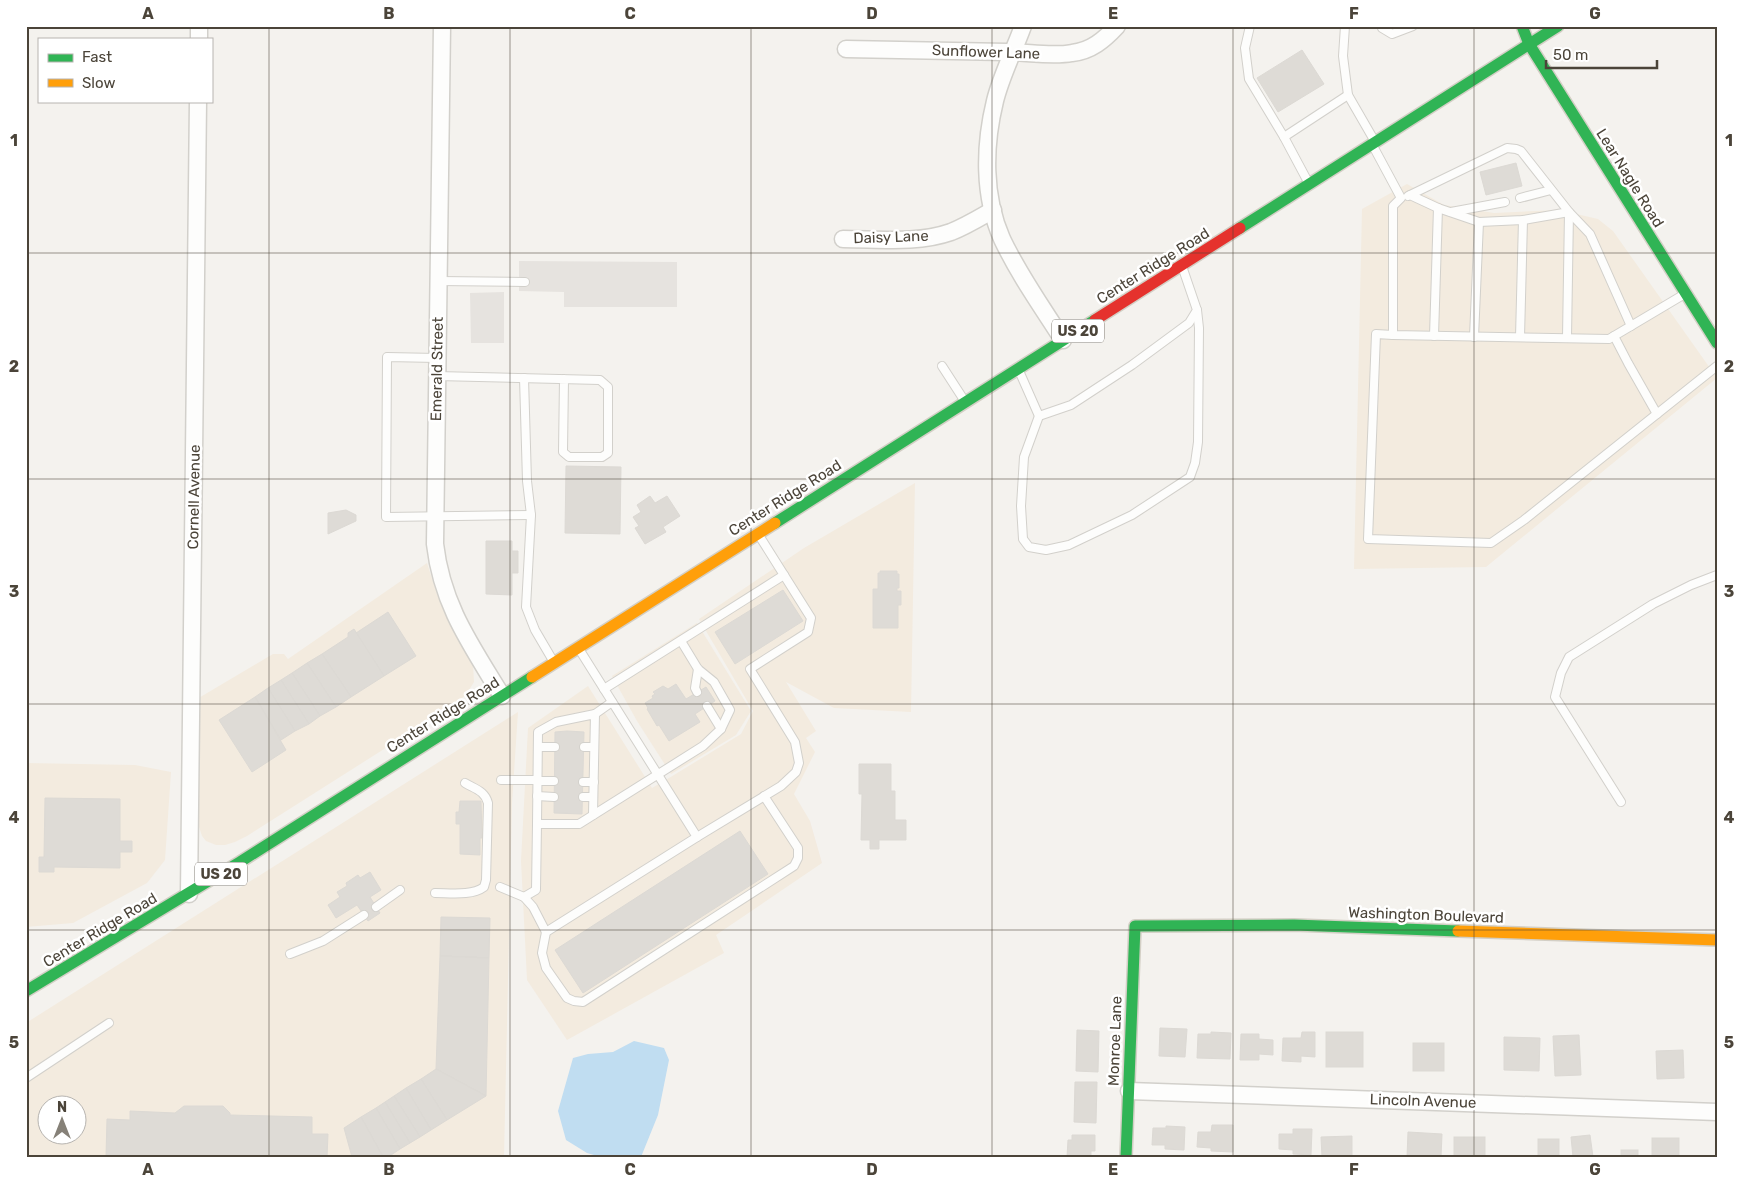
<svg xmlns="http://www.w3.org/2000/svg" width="1743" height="1183" font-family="Rubik,sans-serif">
  <rect width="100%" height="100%" fill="#f4f2ee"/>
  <!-- commercial -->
  <g fill="#f3ebdf" fill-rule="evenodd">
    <polygon points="1407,184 1444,205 1494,213 1559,210 1598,219 1613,231 1717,378 1486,567 1354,569 1362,209"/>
    <polygon points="915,483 911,712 834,708 786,682 816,731 806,738 815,752 794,794 810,821 822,863 716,935 724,953 567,1040 527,980 521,861 528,728 588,686 652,788 674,775 741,734 753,711 699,619 804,548"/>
    <polygon points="427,563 437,594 447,618 468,655 473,665 474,682 466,695 444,711 247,836 235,842 225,845 216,845 206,841 202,836 197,821 197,699 273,654 284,654 288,659"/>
    <polygon points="697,623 751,711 736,735 671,774 637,721 612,676"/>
    <path d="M518,712L512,803L504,1157H26V1023ZM48,1106H78V1136H48Z"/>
    <polygon points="26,763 135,765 171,772 165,860 147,883 73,923 26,927"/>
  </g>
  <!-- parking -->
  <g fill="#e6e3df">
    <polygon points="519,261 677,262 677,307 564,307 564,292 519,291"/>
    <polygon points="504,292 504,343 471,343 470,293"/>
  </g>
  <!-- water -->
  <polygon fill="#c0ddf1" points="634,1041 664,1048 669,1060 658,1115 641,1157 601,1157 587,1153 566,1140 558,1111 573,1058 588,1054 613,1052"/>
  <!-- building -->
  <g fill="#dedbd6" stroke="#dcd9d4">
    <polygon points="1302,50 1324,84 1278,112 1257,78"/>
    <polygon points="1516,163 1522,186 1486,195 1480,172"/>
    <polygon points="566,466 621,467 620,534 565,533"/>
    <polygon points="650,496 655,503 667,496 680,516 663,527 666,532 645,544 635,528 639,526 633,517 641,512 637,505"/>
    <polygon points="346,510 356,515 356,521 328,534 328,513"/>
    <polygon points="486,541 512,541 512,551 518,551 518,573 512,573 512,595 486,594"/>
    <polygon points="880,571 897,571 897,574 899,574 899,588 897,588 897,591 901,591 901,605 898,605 898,628 873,628 873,589 878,589 878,573 880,573"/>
    <polygon points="783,590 803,621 735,664 715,632"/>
    <polygon points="388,612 416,656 384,676 356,633"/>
    <polygon points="354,629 384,676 351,697 322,654 348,637 348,633"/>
    <polygon points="322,654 351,697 336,707 307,663"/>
    <polygon points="307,663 336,707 320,716 292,673"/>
    <polygon points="292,673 320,716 309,724 281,680"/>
    <polygon points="281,680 309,724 295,731 268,688"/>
    <polygon points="676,684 686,699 706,687 715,701 695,714 700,722 669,741 659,725 657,726 647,709 648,708 645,703 653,698 652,696 655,694 653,692 663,686 668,689"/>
    <polygon points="268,688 295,731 281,740 255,697"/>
    <polygon points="255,697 286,750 252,772 219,720"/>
    <polygon points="567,731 584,732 582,814 554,813 555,732"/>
    <polygon points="859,764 891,764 891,791 895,791 895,820 906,820 906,840 879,840 879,849 870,849 870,840 861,840 862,794 859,794"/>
    <polygon points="45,798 120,799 120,841 132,841 132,852 120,852 120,868 54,867 54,872 39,872 39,857 44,857"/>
    <polygon points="460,801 481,801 482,838 480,838 480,855 460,854 460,824 456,824 456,812 459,812"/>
    <polygon points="740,831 768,874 583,993 555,950"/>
    <polygon points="370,872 381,890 370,897 380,913 368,921 357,905 336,918 328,905 340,897 337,892 347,886 346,883 358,875 360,878"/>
    <polygon points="441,917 490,918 489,958 440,956"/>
    <polygon points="440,956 489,958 486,1096 436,1069"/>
    <polygon points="1160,1028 1187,1029 1185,1057 1159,1056"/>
    <polygon points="1077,1030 1099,1031 1098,1072 1076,1071"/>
    <polygon points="1211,1032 1231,1033 1230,1059 1197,1058 1198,1034 1211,1034"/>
    <polygon points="1302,1032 1315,1032 1315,1057 1301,1056 1301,1062 1282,1061 1283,1038 1301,1038"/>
    <rect x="1326" y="1032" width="37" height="35"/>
    <polygon points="1241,1034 1259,1034 1259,1039 1273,1040 1273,1055 1259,1054 1259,1060 1240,1060"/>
    <polygon points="1579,1035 1581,1075 1555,1076 1553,1036"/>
    <polygon points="1504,1037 1540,1038 1539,1071 1504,1070"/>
    <rect x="1413" y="1043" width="31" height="28"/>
    <polygon points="1683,1050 1684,1078 1657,1079 1656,1051"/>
    <polygon points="436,1069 486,1096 447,1120 421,1079"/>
    <polygon points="421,1079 447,1120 431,1130 406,1088"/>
    <polygon points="1075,1082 1097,1082 1096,1123 1074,1122"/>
    <polygon points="406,1088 431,1130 420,1137 394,1096"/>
    <polygon points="394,1096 420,1137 410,1143 385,1102"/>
    <polygon points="385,1102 410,1143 400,1149 376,1108"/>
    <polygon points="184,1106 223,1106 230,1113 230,1115 312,1117 312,1134 328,1134 327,1157 106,1157 107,1119 130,1120 130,1111 175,1113"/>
    <polygon points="376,1108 400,1149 388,1157 383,1157 361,1117"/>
    <polygon points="361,1117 383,1157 352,1157 344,1128"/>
    <polygon points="1212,1125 1233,1125 1233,1152 1211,1151 1211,1148 1197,1147 1198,1132 1211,1132"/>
    <polygon points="1166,1126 1185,1127 1184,1150 1165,1149 1165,1145 1152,1145 1153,1128 1166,1128"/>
    <polygon points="1293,1129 1312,1129 1311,1155 1293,1154 1293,1150 1279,1149 1279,1134 1293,1134"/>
    <polygon points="1408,1132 1442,1134 1441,1157 1407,1157"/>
    <polygon points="1072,1135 1095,1135 1095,1151 1091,1151 1091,1157 1067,1157 1068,1140 1072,1140"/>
    <polygon points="1590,1135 1593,1157 1573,1157 1571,1137"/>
    <polygon points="1352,1136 1352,1157 1322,1157 1321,1137"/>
    <rect x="1454" y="1137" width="31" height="20"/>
    <rect x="1652" y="1138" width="27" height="19"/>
    <rect x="1538" y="1139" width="21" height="18"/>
    <rect x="1621" y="1150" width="17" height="7"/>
  </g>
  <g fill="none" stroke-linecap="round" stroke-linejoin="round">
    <!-- lane casing -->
    <g stroke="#d2d0cb" stroke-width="10">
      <g id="lane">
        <polyline points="1250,26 1245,48 1249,79 1284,137"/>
        <polyline points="1345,26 1343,56 1348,95 1374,140"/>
        <polyline points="1381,26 1382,28 1392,34 1413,26"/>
        <polyline points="1373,146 1401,198 1393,206 1393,335 1609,339 1683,295"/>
        <polyline points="1307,180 1284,137 1348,95"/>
        <polyline points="1410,195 1507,148 1516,149 1521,151 1569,212 1567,338"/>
        <polyline points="1408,196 1410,195 1438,208 1479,222 1523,220 1569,212 1590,234 1631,326"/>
        <polyline points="1520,198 1551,190"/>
        <polyline points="1451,212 1505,202"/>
        <polyline points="438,281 525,282"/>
        <polyline points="1393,335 1376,334 1368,539 1491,543 1524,520 1717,366"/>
        <polyline points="1434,336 1438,208"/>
        <polyline points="1614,336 1628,363 1657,414"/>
        <polyline points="1474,337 1479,222"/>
        <polyline points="1520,337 1523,220"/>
        <polyline points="437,358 387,357 386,517 531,515"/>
        <polyline points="942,366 964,400"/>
        <polyline points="1020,373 1039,416 1071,405 1132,365 1189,323 1197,310 1183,269"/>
        <polyline points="437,376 600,380 608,387 608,453 602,457 569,457 563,452 564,379"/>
        <polyline points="524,378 527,481 531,515 526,607 535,630 552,659"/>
        <polyline points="1039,416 1024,457 1021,506 1023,539 1029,547 1046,550 1069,545 1132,515 1190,477 1195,463 1198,442 1199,328 1197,310"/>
        <polyline points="579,649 697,837 781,786 796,772 799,763 795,742 750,669 808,632 811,618 760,537"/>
        <polyline points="604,689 784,575"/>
        <polyline points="697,692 695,688 698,669"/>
        <polyline points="707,706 721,729"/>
        <polyline points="595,714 612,702"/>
        <polyline points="538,747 555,747"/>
        <polyline points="584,747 594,747"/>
        <polyline points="501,780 537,780"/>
        <polyline points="537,781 554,781"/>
        <polyline points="583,782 594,782"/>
        <polyline points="537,796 554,797"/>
        <polyline points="583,797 593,797"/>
        <polyline points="1621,802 1555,697 1561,673 1569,657 1653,604 1691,585 1717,575"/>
        <polyline points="537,824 538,732 556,722 595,714 593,815"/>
        <polyline points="697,837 546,932 542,953 546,968 567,998 574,1001 583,1002 794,866 798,858 798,848 764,796"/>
        <polyline points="500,887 524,897"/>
        <path d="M435,893C450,893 472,896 484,887L486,880L488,803C485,791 475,789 465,783"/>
        <polyline points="376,907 400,890"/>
        <polyline points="546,932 533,907 524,897 536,890 537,824 579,824 703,746 721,729 730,710 714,682 698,669 681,641"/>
        <polyline points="290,954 323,941 364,915"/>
        <polyline points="26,1078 109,1023"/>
      </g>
    </g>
    <!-- street casing -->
    <g stroke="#d2d0cb" stroke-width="19">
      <g id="street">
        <path d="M442,26L435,544C442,605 471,645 502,696"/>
        <path d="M1023,26C1014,51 1001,76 995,101C984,146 983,196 1002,239C1019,275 1042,307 1063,340"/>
        <polyline points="199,39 199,26"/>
        <path d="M846,49C900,50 953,51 1007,52C1029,52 1051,57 1072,53C1091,51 1104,40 1117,26"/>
        <path d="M843,239C879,239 917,244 951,232C966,226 979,218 993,210"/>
        <polyline points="189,894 198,101"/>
        <polyline points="1129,1091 1717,1112"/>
      </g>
    </g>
    <!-- fast casing -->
    <g stroke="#d3cfc5" stroke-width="14">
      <g id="fast">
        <polyline points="1522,26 1529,44 1717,343"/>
        <polyline points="1240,228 1558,26"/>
        <polyline points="775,523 1095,320"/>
        <polyline points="26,991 240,862 532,677"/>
        <polyline points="1126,1157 1135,926 1294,925 1458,931"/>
      </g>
    </g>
    <!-- slow casing -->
    <g stroke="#d3cfc5" stroke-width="14">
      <g id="slow">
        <polyline points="532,677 775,523"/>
        <polyline points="1458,931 1717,940"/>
      </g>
    </g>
    <!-- jam casing -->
    <g stroke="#d3cfc5" stroke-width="14">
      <polyline id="jam" points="1095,320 1240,228"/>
    </g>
    <!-- lane -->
    <use href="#lane" stroke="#fdfdfc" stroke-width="8"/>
    <!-- street -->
    <use href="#street" stroke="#fdfdfc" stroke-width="16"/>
    <!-- fast -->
    <use href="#fast" stroke="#30b455" stroke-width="11"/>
    <!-- slow -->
    <use href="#slow" stroke="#ff9f0a" stroke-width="11"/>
    <!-- jam -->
    <use href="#jam" stroke="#e5322d" stroke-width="11"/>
  </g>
  <!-- grid -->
  <path fill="none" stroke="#4b4439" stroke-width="1" stroke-opacity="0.55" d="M269,26V1157M510,26V1157M751,26V1157M992,26V1157M1233,26V1157M1474,26V1157M26,253H1717M26,479H1717M26,704H1717M26,930H1717"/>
  <g text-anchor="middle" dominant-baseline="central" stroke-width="5" stroke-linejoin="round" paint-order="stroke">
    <!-- shield labels -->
    <g fill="#fff" stroke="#817c74" stroke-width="1">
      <rect x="1052" y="319.5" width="52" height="23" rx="4"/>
      <rect x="195" y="862.5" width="52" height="23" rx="4"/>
    </g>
    <g font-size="14" font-weight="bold" fill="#4b4439">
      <text x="1078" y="331">US 20</text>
      <text x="221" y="874">US 20</text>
    </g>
    <!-- street labels -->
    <g font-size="15" fill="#4b4439" stroke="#fff">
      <text transform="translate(986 52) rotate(2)">Sunflower Lane</text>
      <text transform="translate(1630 178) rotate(58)">Lear Nagle Road</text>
      <text transform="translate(891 237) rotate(-2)">Daisy Lane</text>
      <text transform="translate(1153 266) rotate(-32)">Center Ridge Road</text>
      <text transform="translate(437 369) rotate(-89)">Emerald Street</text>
      <text transform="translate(194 497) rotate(-89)">Cornell Avenue</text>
      <text transform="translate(785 498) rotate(-32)">Center Ridge Road</text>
      <text transform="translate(443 715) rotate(-32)">Center Ridge Road</text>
      <text transform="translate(1426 915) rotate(2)">Washington Boulevard</text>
      <text transform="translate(100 930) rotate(-31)">Center Ridge Road</text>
      <text transform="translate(1115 1041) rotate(-88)">Monroe Lane</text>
      <text transform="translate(1423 1101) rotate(2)">Lincoln Avenue</text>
    </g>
  </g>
  <!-- border -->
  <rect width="1743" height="1183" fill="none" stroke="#ffffff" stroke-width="55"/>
  <!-- legend -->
  <rect x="38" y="38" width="175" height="65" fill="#ffffff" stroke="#b7b4b0"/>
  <rect x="48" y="54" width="25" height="8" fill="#30b455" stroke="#b7b4b0"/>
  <text x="82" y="62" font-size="15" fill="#4b4439">Fast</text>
  <rect x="48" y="79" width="25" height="8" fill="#ff9f0a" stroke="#b7b4b0"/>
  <text x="82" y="88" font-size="15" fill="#4b4439">Slow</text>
  <!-- north arrow -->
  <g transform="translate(62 1120)"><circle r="24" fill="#ffffff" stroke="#b7b4b0"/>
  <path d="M0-4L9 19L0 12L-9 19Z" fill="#868178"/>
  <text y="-8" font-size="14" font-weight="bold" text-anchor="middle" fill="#4b4439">N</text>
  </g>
  <!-- scale -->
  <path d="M1546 60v8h111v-8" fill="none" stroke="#4b4439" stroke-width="2.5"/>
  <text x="1553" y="60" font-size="15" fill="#4b4439" stroke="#ffffff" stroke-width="4" paint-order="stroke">50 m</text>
  <rect x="28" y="28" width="1688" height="1128" fill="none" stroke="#4b4439" stroke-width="2"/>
  <g font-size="16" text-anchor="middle" font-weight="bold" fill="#4b4439">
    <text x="148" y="19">A</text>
    <text x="389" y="19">B</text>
    <text x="630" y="19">C</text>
    <text x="872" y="19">D</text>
    <text x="1113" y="19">E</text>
    <text x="1354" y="19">F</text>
    <text x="1595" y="19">G</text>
    <text x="14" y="146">1</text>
    <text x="1729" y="146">1</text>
    <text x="14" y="372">2</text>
    <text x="1729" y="372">2</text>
    <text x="14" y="597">3</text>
    <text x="1729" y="597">3</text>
    <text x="14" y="823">4</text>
    <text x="1729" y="823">4</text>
    <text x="14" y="1048">5</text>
    <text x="1729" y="1048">5</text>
    <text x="148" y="1175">A</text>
    <text x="389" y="1175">B</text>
    <text x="630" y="1175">C</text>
    <text x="872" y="1175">D</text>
    <text x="1113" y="1175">E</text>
    <text x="1354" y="1175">F</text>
    <text x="1595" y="1175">G</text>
  </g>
</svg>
